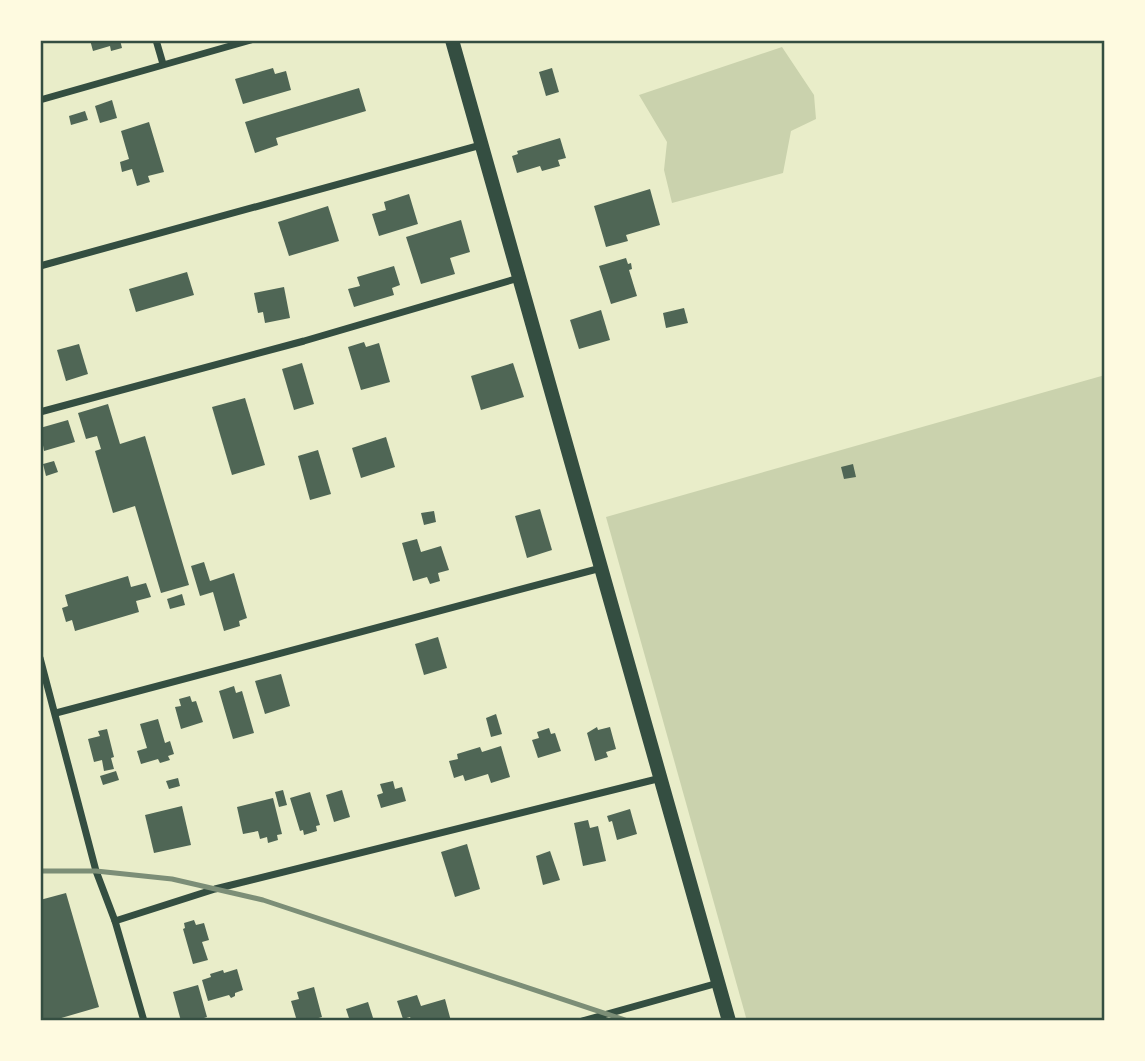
<svg xmlns="http://www.w3.org/2000/svg" width="1145" height="1061" font-family="'PT Serif',serif">
  <rect width="100%" height="100%" fill="#e9edc9"/>
  <!-- green -->
  <g fill="#cad2ad">
    <polygon points="782,47 814,95 816,119 791,131 783,173 672,203 664,170 667,142 639,95"/>
    <polygon points="1105,375 1105,1021 747,1021 606,517"/>
  </g>
  <!-- building -->
  <g fill="#4f6655">
    <polygon points="90,40 120,40 122,48 111,51 110,46 93,51"/>
    <polygon points="273,68 275,74 286,71 291,90 243,104 235,79"/>
    <polygon points="552,68 559,92 546,96 539,72"/>
    <polygon points="359,88 366,111 276,138 278,145 255,153 245,122"/>
    <polygon points="112,100 117,118 100,123 95,106"/>
    <polygon points="85,111 88,120 71,125 69,116"/>
    <polygon points="149,122 164,172 148,176 150,182 137,186 132,169 122,172 120,162 129,159 121,131"/>
    <polygon points="560,138 566,158 558,160 560,166 542,171 540,166 517,173 512,156 518,154 517,151"/>
    <polygon points="650,189 660,225 626,235 628,241 606,247 594,206"/>
    <polygon points="409,194 418,224 379,236 372,214 386,210 384,202"/>
    <polygon points="328,206 339,241 289,256 278,222"/>
    <polygon points="461,220 470,252 450,258 455,274 421,284 406,237"/>
    <polygon points="626,258 628,264 631,263 632,269 629,270 637,296 611,304 599,266"/>
    <polygon points="394,266 400,285 392,288 394,295 354,307 348,289 360,286 357,277"/>
    <polygon points="187,272 194,295 136,312 129,289"/>
    <polygon points="284,287 290,318 265,323 263,312 258,313 254,293"/>
    <polygon points="684,308 688,323 666,328 663,313"/>
    <polygon points="601,310 610,340 579,349 570,320"/>
    <polygon points="364,342 366,347 379,343 390,382 361,390 348,347"/>
    <polygon points="79,344 88,374 66,381 57,350"/>
    <polygon points="302,363 314,404 294,410 282,369"/>
    <polygon points="513,363 524,397 481,410 471,376"/>
    <polygon points="245,398 265,465 232,475 212,407"/>
    <polygon points="108,404 120,444 145,436 189,585 161,593 135,506 113,513 95,451 101,449 97,436 86,439 78,413"/>
    <polygon points="68,420 75,442 44,451 40,428"/>
    <polygon points="386,437 395,467 361,478 352,448"/>
    <polygon points="318,450 331,494 310,500 298,456"/>
    <polygon points="54,461 58,472 46,476 43,464"/>
    <polygon points="853,464 856,477 844,479 841,467"/>
    <polygon points="540,509 552,550 527,558 515,516"/>
    <polygon points="434,511 436,522 424,525 421,513"/>
    <polygon points="417,539 421,552 441,546 449,570 438,573 440,581 430,584 427,577 413,581 402,543"/>
    <polygon points="204,562 210,581 234,573 247,618 239,621 240,626 224,631 213,592 200,596 191,566"/>
    <polygon points="128,576 131,587 146,583 151,597 136,601 139,612 75,631 72,620 66,622 62,608 68,606 65,595"/>
    <polygon points="182,594 185,605 170,609 167,599"/>
    <polygon points="438,637 447,668 424,675 415,644"/>
    <polygon points="281,674 290,706 265,714 255,681"/>
    <polygon points="234,686 236,693 242,691 254,733 233,739 219,691"/>
    <polygon points="190,696 192,702 196,701 203,722 181,729 175,707 181,706 179,699"/>
    <polygon points="496,714 502,734 491,737 486,718"/>
    <polygon points="158,719 165,743 170,741 174,754 168,756 170,760 160,763 158,759 141,764 137,751 147,748 140,724"/>
    <polygon points="597,727 598,730 610,727 616,749 606,752 608,757 595,761 587,733"/>
    <polygon points="549,728 551,734 555,733 561,751 538,758 532,740 539,738 537,732"/>
    <polygon points="107,729 114,757 111,758 114,769 104,771 102,760 94,762 88,739 100,736 98,731"/>
    <polygon points="501,746 510,777 491,783 488,774 465,781 463,775 454,778 449,761 458,759 457,754 480,747 482,752"/>
    <polygon points="116,771 119,780 103,785 100,776"/>
    <polygon points="178,778 180,786 169,789 166,781"/>
    <polygon points="393,781 395,789 402,787 406,801 381,808 377,795 383,793 380,784"/>
    <polygon points="283,790 287,805 279,807 275,792"/>
    <polygon points="342,790 350,817 334,822 326,795"/>
    <polygon points="310,792 320,825 316,826 317,831 304,835 303,830 300,831 290,798"/>
    <polygon points="273,798 282,834 277,835 278,840 268,843 267,837 260,839 258,831 243,834 237,807"/>
    <polygon points="182,806 191,845 154,853 145,815"/>
    <polygon points="630,809 637,834 617,840 612,821 609,822 607,816"/>
    <polygon points="588,820 590,828 598,826 606,861 583,866 574,823"/>
    <polygon points="467,844 480,889 455,897 441,852"/>
    <polygon points="550,851 560,880 543,885 536,856"/>
    <polygon points="66,893 99,1007 51,1021 40,1021 40,900"/>
    <polygon points="194,920 196,925 204,923 209,940 202,942 208,960 193,964 183,929 185,928 184,923"/>
    <polygon points="237,969 243,990 235,993 235,996 231,998 229,995 208,1001 202,980 211,977 210,974 223,970 224,973"/>
    <polygon points="198,985 207,1017 195,1021 181,1021 173,992"/>
    <polygon points="314,987 322,1017 308,1021 297,1021 291,1001 299,999 297,992"/>
    <polygon points="417,995 421,1006 445,999 451,1021 412,1021 410,1017 403,1019 397,1001"/>
    <polygon points="368,1002 374,1021 350,1021 346,1009"/>
  </g>
  <g fill="none" stroke-linecap="round" stroke-linejoin="round">
    <!-- minor -->
    <g stroke="#344e41" stroke-width="7">
      <polyline points="156,40 163,64"/>
      <polyline points="40,100 251,40"/>
      <polyline points="40,266 481,145"/>
      <polyline points="40,412 304,341 519,278"/>
      <polyline points="40,658 96,871 115,921 144,1021"/>
      <polyline points="56,713 601,568"/>
      <polyline points="115,921 215,889 661,778"/>
      <polyline points="582,1021 718,983"/>
    </g>
    <!-- secondary -->
    <polyline stroke="#344e41" stroke-width="14" points="452,40 729,1021"/>
    <!-- rail -->
    <polyline stroke="#7c8e77" stroke-width="5" points="40,871 96,871 172,879 263,900 628,1021"/>
  </g>
  <!-- border -->
  <rect width="1145" height="1061" fill="none" stroke="#fefae0" stroke-width="84"/>
  <rect x="42" y="42" width="1061" height="977" fill="none" stroke="#344e41" stroke-width="2.5"/>
</svg>
